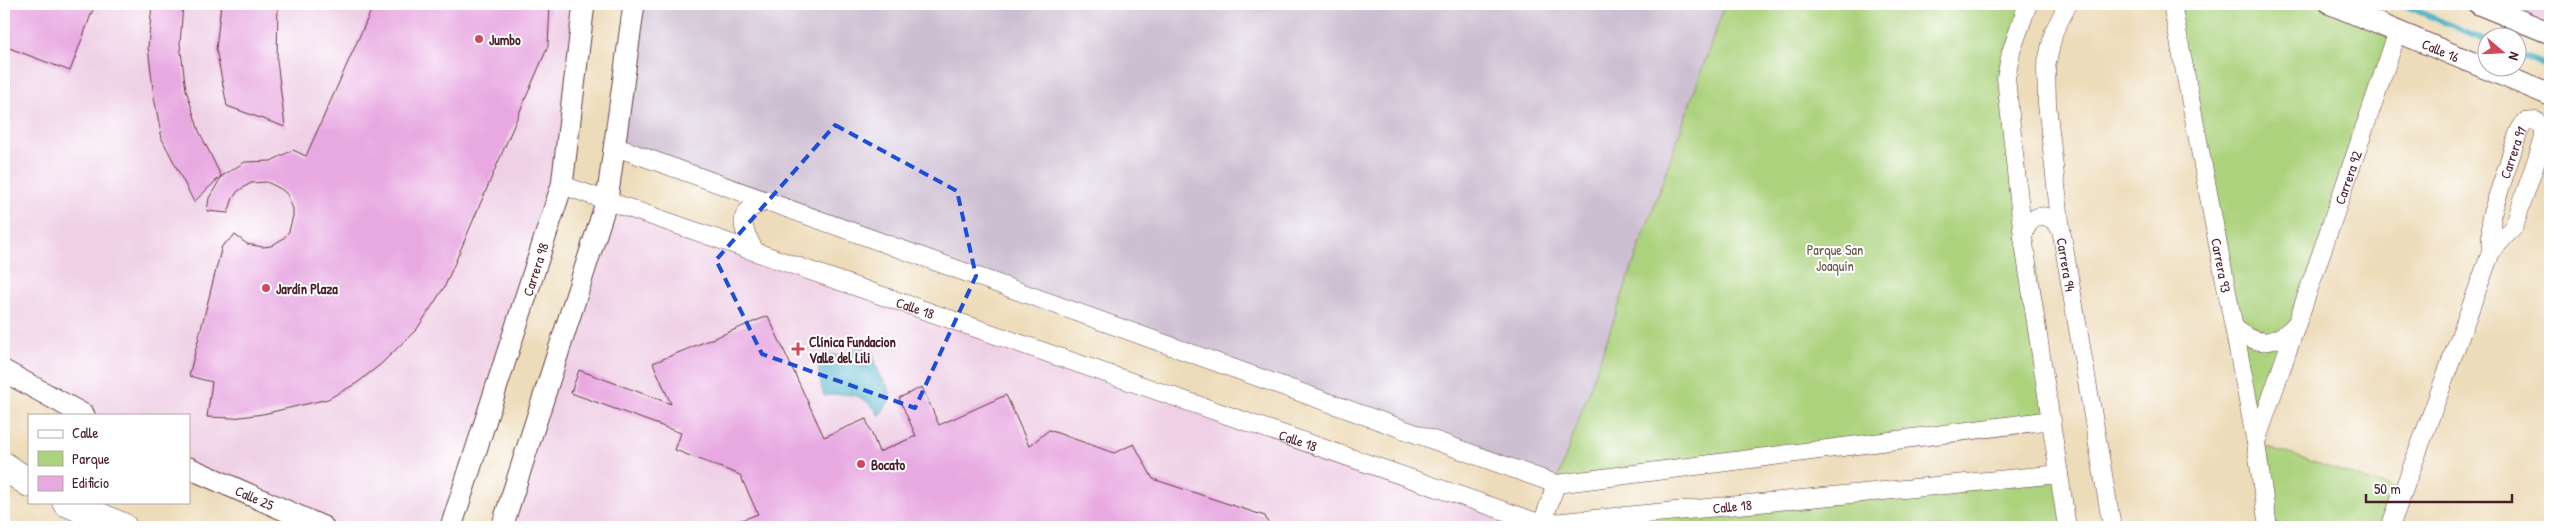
<svg xmlns="http://www.w3.org/2000/svg" width="2554" height="531" font-family="'Patrick Hand',sans-serif">
  <rect width="100%" height="100%" fill="#fff"/>
  <filter id="ink" filterUnits="userSpaceOnUse"><feTurbulence type="fractalNoise" baseFrequency=".02" numOctaves="2"/><feDisplacementMap in="SourceGraphic" scale="10" xChannelSelector="R" yChannelSelector="G"/><feConvolveMatrix kernelMatrix="1 2 1 2 8 2 1 2 1" color-interpolation-filters="sRGB"/></filter>
  <filter id="wash" filterUnits="userSpaceOnUse"><feTurbulence type="fractalNoise" baseFrequency=".0096" numOctaves="4" result="noise"/><feDisplacementMap in="SourceGraphic" scale="20" xChannelSelector="R" yChannelSelector="G"/><feGaussianBlur stdDeviation="1.12" result="paint"/><feColorMatrix in="noise" values="0 0 0 0 0 0 0 0 0 0 0 0 0 0 0 0 0 1.4 0 .05"/><feComposite in="paint" operator="in"/></filter>
  <g filter="url(#wash)">
    <rect width="100%" height="100%" fill="#eddcb9"/>
    <!-- built -->
    <g fill="#efd0e6">
      <polygon points="4,4 584,4 562,185 451,527 323,527 189,468 189,415 84,415 4,371"/>
      <polygon points="2479,4 2550,4 2550,33"/>
      <polygon points="607,200 1541,527 502,527"/>
    </g>
    <!-- industrial -->
    <polygon fill="#cdbed2" points="634,4 1725,4 1556,484 616,147"/>
    <!-- green -->
    <g fill="#abd27c" stroke="#7a7854">
      <polygon points="1725,4 2028,4 2011,52 2052,420 1556,484"/>
      <polygon points="2172,4 2331,4 2398,31 2256,443 2403,492 2390,527 2268,527"/>
      <polygon points="2059,474 2067,527 1541,527"/>
    </g>
    <!-- water -->
    <path fill="#45aec4" stroke="#486678" d="M857,348H866L873,353L879,373L890,391L889,402L879,416C867,394 848,392 824,396C821,384 810,356 833,355C837,355 841,357 845,356Z"/>
    <g fill="none" stroke-linecap="round" stroke-linejoin="round">
      <!-- stream -->
      <g stroke="#45aec4" stroke-width="5.5">
        <polyline points="2401,4 2486,40"/>
        <polyline points="2516,53 2550,67"/>
      </g>
    </g>
    <g id="blocks">
      <!-- building -->
      <g fill="#e8a9e1">
        <polygon points="4,4 95,4 70,71 4,46"/>
        <polygon points="152,4 183,4 180,44 186,90 199,131 221,176 194,202 162,139 154,97 148,47"/>
        <polygon points="221,4 278,4 277,60 285,127 227,106 216,49"/>
        <polygon points="374,4 404,7 404,4 550,4 548,46 445,286 417,329 381,364 357,383 328,399 263,414 233,418 207,417 212,382 189,376 222,246 235,235 247,244 263,247 271,246 284,238 289,231 293,216 293,209 287,194 281,189 267,182 251,183 238,191 233,198 228,213 207,211 209,198 222,176 245,162 271,161 293,150 306,156"/>
        <polygon points="768,316 824,437 866,419 879,452 916,436 899,398 922,387 939,425 1006,395 1029,446 1049,430 1114,453 1134,444 1153,479 1265,516 1270,527 723,527 758,514 740,475 675,450 681,433 571,393 579,370 671,404 653,363"/>
      </g>
    </g>
  </g>
  <g filter="url(#ink)">
    <use href="#blocks" fill-opacity="0" stroke="#623b40" stroke-width="1"/>
    <g fill="none" stroke-linecap="round" stroke-linejoin="round">
      <!-- minor casing -->
      <g stroke="#623b40" stroke-width="19">
        <g id="minor">
          <polyline points="2028,4 2011,52 2006,78 2023,237 2067,527"/>
          <path id="s1" d="M2068,4L2054,31L2046,67L2047,104L2061,230L2112,527"/>
          <path id="s2" d="M2172,4L2256,443L2268,527"/>
          <polyline points="616,147 1556,484 2052,420"/>
          <path id="s3" d="M562,185L1542,524L2059,474"/>
          <path d="M2023,237C2029,213 2048,209 2061,230"/>
          <path d="M755,251C741,227 734,210 768,201"/>
          <path d="M2235,328C2257,347 2277,346 2296,324"/>
          <path id="s4" d="M2256,442L2398,31"/>
          <polyline points="1541,527 1556,484"/>
          <path id="s5" d="M2390,527L2491,252V216L2519,131L2525,122L2536,121L2544,128V138L2514,226L2491,252"/>
        </g>
      </g>
      <!-- tertiary casing -->
      <g stroke="#623b40" stroke-width="23">
        <g id="tertiary">
          <path id="s6" d="M2331,4L2550,95"/>
          <polyline points="2479,4 2550,33"/>
          <polyline points="4,371 84,415"/>
          <path id="s7" d="M189,468L323,527"/>
          <path id="s8" d="M451,527L562,185L584,4"/>
          <polyline points="502,527 607,200 634,4"/>
        </g>
      </g>
      <!-- trunk casing -->
      <g stroke="#623b40" stroke-width="29">
        <g id="trunk">
          <polyline points="4,466 29,483"/>
          <polyline points="66,502 123,527"/>
        </g>
      </g>
      <!-- minor -->
      <use href="#minor" stroke="#fff" stroke-width="18"/>
      <!-- tertiary -->
      <use href="#tertiary" stroke="#fff" stroke-width="21"/>
      <!-- trunk -->
      <use href="#trunk" stroke="#fff" stroke-width="28"/>
    </g>
  </g>
  <!-- marked area -->
  <path fill="none" stroke="#1d4ed8" stroke-width="4" stroke-dasharray="10 6" stroke-linejoin="round" d="M835,125L957,191L976,276L915,408L762,354L716,260Z"/>
  <!-- markers -->
  <g fill="#d1495b" stroke="#fff" stroke-width="2">
    <circle cx="479" cy="39" r="5"/>
    <circle cx="266" cy="288" r="5"/>
    <path d="M795.5 341.5h5v5h5v5h-5v5h-5v-5h-5v-5h5z"/>
    <circle cx="861" cy="464" r="5"/>
  </g>
  <g text-anchor="middle" dominant-baseline="central" stroke-width="4" stroke-linejoin="round" paint-order="stroke">
    <!-- poi labels -->
    <g font-size="14" font-weight="bold" fill="#4a1f2b" stroke="#fff" text-anchor="start">
      <text x="489" y="39">Jumbo</text>
      <text x="276" y="288">Jardín Plaza</text>
      <text x="809" y="341">Clínica Fundacion<tspan x="809" dy="16">Valle del Lili</tspan></text>
      <text x="871" y="464">Bocato</text>
    </g>
    <!-- street labels -->
    <g font-size="14" fill="#4a1f2b" stroke="#fff">
      <text stroke="none"><textPath href="#s6" startOffset="119">Calle 16</textPath></text>
      <text stroke="none"><textPath href="#s5" startOffset="396">Carrera 91</textPath></text>
      <text stroke="none"><textPath href="#s4" startOffset="280">Carrera 92</textPath></text>
      <text stroke="none"><textPath href="#s1" startOffset="266">Carrera 94</textPath></text>
      <text stroke="none"><textPath href="#s2" startOffset="266">Carrera 93</textPath></text>
      <text stroke="none"><textPath href="#s8" startOffset="271">Carrera 98</textPath></text>
      <text stroke="none"><textPath href="#s3" startOffset="374">Calle 18</textPath></text>
      <text stroke="none"><textPath href="#s3" startOffset="779">Calle 18</textPath></text>
      <text stroke="none"><textPath href="#s7" startOffset="72">Calle 25</textPath></text>
      <text stroke="none"><textPath href="#s3" startOffset="1228">Calle 18</textPath></text>
    </g>
    <!-- park labels -->
    <g font-size="14" fill="#675543" stroke="#fff">
      <text x="1835" y="249">Parque San<tspan x="1835" dy="16">Joaquín</tspan></text>
    </g>
  </g>
  <!-- margin -->
  <rect width="2554" height="531" fill="none" stroke="#fff" stroke-width="20"/>
  <!-- legend -->
  <rect x="28" y="414" width="162" height="90" fill="#ffffff" stroke="#b7a5aa"/>
  <rect x="38" y="430" width="25" height="8" fill="#ffffff" stroke="#b7a5aa"/>
  <text x="72" y="438" font-size="15" fill="#4a1f2b">Calle</text>
  <rect x="38" y="451" width="25" height="15" fill="#abd27c" stroke="#b7a5aa"/>
  <text x="72" y="464" font-size="15" fill="#4a1f2b">Parque</text>
  <rect x="38" y="476" width="25" height="15" fill="#e8a9e1" stroke="#b7a5aa"/>
  <text x="72" y="488" font-size="15" fill="#4a1f2b">Edificio</text>
  <!-- north arrow -->
  <g transform="translate(2502 52) rotate(109)"><circle r="24" fill="#ffffff" stroke="#b7a5aa"/>
  <path d="M0-4L9 19L0 12L-9 19Z" fill="#d1495b"/>
  <text y="-8" font-size="14" font-weight="bold" text-anchor="middle" fill="#4a1f2b">N</text>
  </g>
  <!-- scale -->
  <path d="M2366 494v8h146v-8" fill="none" stroke="#4a1f2b" stroke-width="2.5"/>
  <text x="2374" y="494" font-size="15" fill="#4a1f2b" stroke="#ffffff" stroke-width="4" paint-order="stroke">50 m</text>
</svg>
